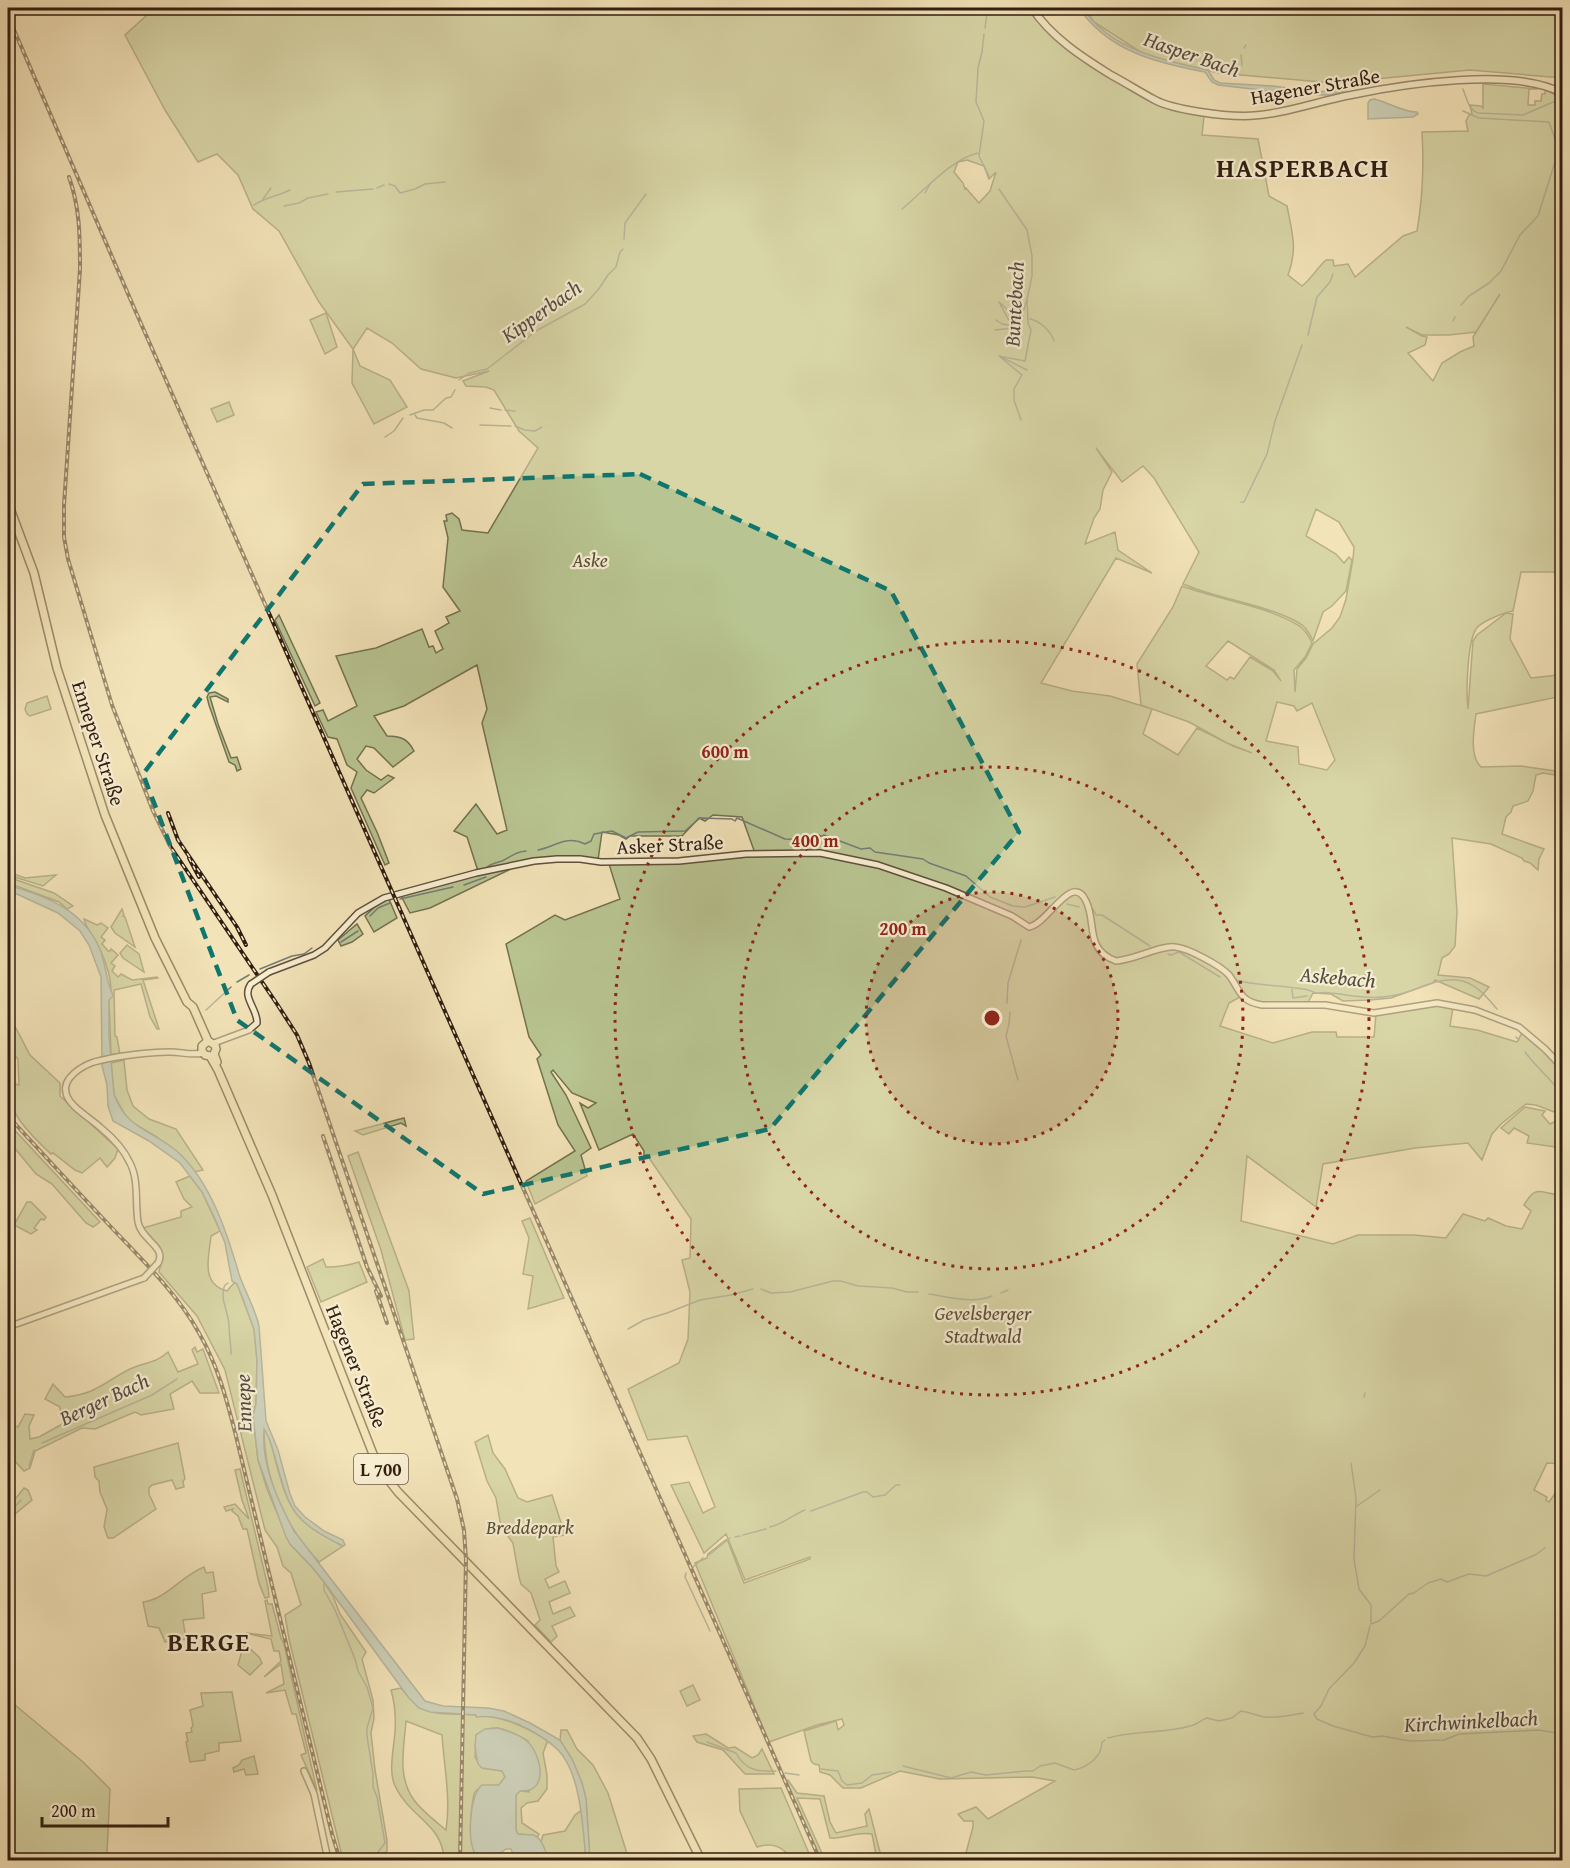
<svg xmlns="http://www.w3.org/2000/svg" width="1570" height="1868" font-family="'Gentium Book Plus',serif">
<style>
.green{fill:#b8c491;stroke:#747150;stroke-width:1.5;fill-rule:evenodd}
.water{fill:#a1bbbb;stroke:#747c77;stroke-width:1.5}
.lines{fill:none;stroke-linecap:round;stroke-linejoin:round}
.stream{stroke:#747c77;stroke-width:1.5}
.tertiary-casing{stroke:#624f3a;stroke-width:8}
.secondary-casing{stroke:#311e10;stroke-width:9}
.primary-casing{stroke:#311e10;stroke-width:10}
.tertiary{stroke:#f7edd1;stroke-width:5}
.secondary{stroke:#f7edd1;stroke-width:6}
.primary{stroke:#f3e3b8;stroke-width:7}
.rail-casing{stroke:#311e10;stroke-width:4}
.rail{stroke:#f7edd1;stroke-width:1.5;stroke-dasharray:4.5;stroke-linecap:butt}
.tertiary-bridge-casing{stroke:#624f3a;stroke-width:8;stroke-linecap:butt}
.tertiary-bridge{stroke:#f7edd1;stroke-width:5}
.marked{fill:none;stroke:#0f766e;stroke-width:4.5;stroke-dasharray:12 8;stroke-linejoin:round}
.ring{fill:none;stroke:#8f2418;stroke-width:3;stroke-dasharray:3 6}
.labels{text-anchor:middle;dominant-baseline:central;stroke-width:4.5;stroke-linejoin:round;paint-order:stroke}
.shield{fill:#f7edd1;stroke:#6c5c4a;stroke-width:1.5}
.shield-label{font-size:18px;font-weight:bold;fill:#311e10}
.street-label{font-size:20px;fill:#311e10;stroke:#f7edd1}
.park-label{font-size:20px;font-style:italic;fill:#5a5037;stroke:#f7edd1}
.water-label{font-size:21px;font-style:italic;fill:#534d43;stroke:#f7edd1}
.district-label{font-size:26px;font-weight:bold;letter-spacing:1.5px;fill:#311e10;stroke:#f7edd1}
.centre{fill:#8f2418;stroke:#f7edd1;stroke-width:3}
.ring-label{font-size:18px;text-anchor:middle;font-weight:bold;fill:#8f2418;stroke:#f7edd1;stroke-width:4.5;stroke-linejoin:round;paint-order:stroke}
</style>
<rect width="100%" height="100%" fill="#f3e3b8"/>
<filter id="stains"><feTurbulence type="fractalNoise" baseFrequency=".00333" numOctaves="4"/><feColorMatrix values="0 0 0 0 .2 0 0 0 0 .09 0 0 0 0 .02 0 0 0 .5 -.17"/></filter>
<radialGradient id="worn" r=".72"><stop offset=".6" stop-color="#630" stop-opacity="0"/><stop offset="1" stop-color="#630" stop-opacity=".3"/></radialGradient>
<g class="green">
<path d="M155 8H1029L1083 60 1156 103 1204 116 1202 135 1258 139 1269 196 1287 206C1292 232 1298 249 1288 275L1302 286C1312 278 1317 268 1326 260H1333L1334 266 1348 264 1355 277 1403 236 1417 231C1423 197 1424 166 1422 132L1468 131 1466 121 1469 115 1472 114 1470 105 1481 106 1483 108V84L1538 89H1529L1528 105H1535V101H1541L1542 94H1545V90L1562 98V147L1557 164 1558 189 1560 191 1562 189V610L1556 572H1521L1513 611C1505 612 1480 622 1476 629 1467 643 1466 693 1468 709L1473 641 1477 635 1506 613 1513 614 1510 639 1531 678 1558 675 1557 660 1562 656V696L1476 714C1474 729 1469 756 1481 767L1521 766 1562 772V776L1543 773 1536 775 1533 791 1528 801 1513 806 1511 812 1506 817 1502 834 1544 849 1539 859 1538 870 1530 863 1524 861 1522 858 1491 844 1452 838 1457 912 1455 946 1449 954 1442 958 1438 975 1470 978 1489 987 1479 999 1435 980 1433 983 1391 998 1370 1000 1343 1001 1331 994 1313 993 1306 1006 1253 1002 1237 992 1240 997 1229 1003 1220 1026 1273 1043 1312 1032H1336L1337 1037H1374L1376 1014 1437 1004 1453 1007 1450 1026 1477 1030 1517 1042 1523 1031 1562 1068V1092L1559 1095 1561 1097 1562 1095V1108L1554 1112 1536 1105 1526 1104 1501 1124 1492 1134 1482 1160 1468 1143 1415 1148 1323 1164 1316 1207 1247 1156 1241 1221 1333 1244 1358 1235H1414L1446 1238 1463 1214 1485 1221 1488 1218 1506 1226 1522 1229 1531 1211 1524 1205C1537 1183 1540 1194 1562 1195V1240L1559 1269H1562V1464L1547 1463 1534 1490 1547 1497 1546 1500 1549 1502 1559 1488 1562 1489V1860H964L973 1827V1821H964L958 1814 976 1807 988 1819 1055 1781 1032 1777 940 1779 900 1771 861 1788H843L830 1775 820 1772 819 1765 814 1764 811 1761 804 1731 836 1721 838 1730 844 1725 842 1719 817 1725 769 1742 695 1563 707 1558 708 1554 727 1539 744 1583 810 1559V1557L745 1580 726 1534 704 1553 671 1485 689 1482 703 1513 715 1507 687 1436 648 1440 647 1438 628 1389 679 1363 688 1339 690 1292 682 1260 690 1258 691 1219 647 1155 644 1156V1151L633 1134 599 1150 580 1103 588 1108 596 1103 572 1093 553 1070 551 1072 566 1095 591 1148 581 1155 587 1176 535 1204 526 1181 575 1151 558 1125 537 1059 541 1055 529 1037 506 944 555 915 565 920 620 899 609 864 677 863 756 856 742 817 713 815 705 821 699 818 682 836H630L626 839 619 835 602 832 598 860 538 859 515 862 478 871 467 837 454 831 476 804 497 834 507 830 482 723 487 709 477 665 404 706 374 716 387 736C401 736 408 739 414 751L393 767 374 748 366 746 357 759 366 770 381 780 388 775 394 778 374 793 367 790 361 798 377 832 389 863 385 865 351 788 357 772 347 765 337 739 328 737 316 712 323 710 328 721 357 706 336 656 376 648 422 629 429 647 433 646 436 653 443 649 435 631 449 623 446 617 460 611 443 587 448 538 444 521H447L446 515 452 513 459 519 462 530 488 533 538 448 519 431 494 390 486 387 466 386 463 381 489 371 456 378 421 369 392 343 367 328 353 349 360 366 390 380 407 407 374 424 352 383 353 349 319 302 279 231 253 209 238 175 217 154 198 162 165 110 125 35ZM967 160 984 166 989 179 996 172 990 191 979 203 966 188 965 189 963 183 954 172 958 162ZM1500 294 1473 337 1474 346 1460 352 1442 363 1433 381 1408 353 1425 345 1427 337 1422 336 1406 327 1422 335H1449L1476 332ZM1096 448 1122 482 1143 466 1154 478 1199 552 1183 584C1220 600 1263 603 1299 623 1306 627 1310 634 1313 641L1323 612 1332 606 1346 591 1352 560 1349 557 1344 563 1336 554 1306 536 1316 509 1339 522 1354 547 1353 559 1346 599 1340 617 1332 628 1313 644 1306 658 1297 669 1295 692 1294 670 1305 657 1312 643C1309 636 1305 629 1298 625 1264 605 1219 600 1182 586L1173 607 1137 664 1141 705 1189 722 1227 743 1252 753 1233 746 1197 728 1178 755 1143 734 1152 709 1110 696 1072 691 1041 683 1116 558 1152 573 1118 550 1115 532 1085 544 1094 518 1100 509 1103 490 1112 472ZM1228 641 1274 670 1281 681 1273 671 1250 657 1234 679 1230 677 1227 680 1206 666ZM1277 702 1294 706 1297 711 1312 703 1335 760 1327 770 1299 764 1298 747 1266 741Z"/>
<polygon points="1085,8 1562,8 1562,78 1470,70 1333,83 1219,73 1177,64 1142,53 1094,22"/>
<polygon points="326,313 337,347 325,354 310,320"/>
<polygon points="229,402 234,415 217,422 211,409"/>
<polygon points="279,615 320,703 315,706 275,620"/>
<polygon points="215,692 228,699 228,702 216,696 210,697 218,724 231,758 237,757 241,769 237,771 235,765 229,762 209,705 207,697 209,693"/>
<polygon points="47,696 51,709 30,716 27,714 25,709 27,703"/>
<polygon points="514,865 513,868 430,908 410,913 400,894"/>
<polygon points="8,867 11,873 25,878 56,875 43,886 8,875"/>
<polygon points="8,877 54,893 73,906 67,909 59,902 8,883"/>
<polygon points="389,899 397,918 374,932 365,916 379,903"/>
<polygon points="122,909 124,915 123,916 125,917 135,947 115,933 111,927"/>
<path d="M84 919 97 925 101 923 108 928 101 937 105 940 102 944 108 951H110L111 949 118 955 111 963 115 966 112 971 118 977 121 974 132 980 157 977 158 978 143 980 159 1029H157L150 1017 141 984 114 990 115 1036 117 1037 120 1055 111 1054 109 1000C115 986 105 958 97 944 93 936 86 928 84 919Z"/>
<polygon points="357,924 363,934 352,942 341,946 338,940"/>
<polygon points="127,945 139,954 144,972 123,958 120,953"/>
<path d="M8 1013 30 1055 60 1083V1096L118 1149 115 1158 107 1167 100 1158 82 1173 75 1170 53 1153 51 1154C35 1139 0 1107 11 1083L19 1085 18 1059 8 1048Z"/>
<polygon points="124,1060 127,1090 133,1106 149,1119 176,1129 203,1170 194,1172 181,1155 155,1136 128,1120 114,1095 111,1063"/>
<polygon points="1525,1107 1545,1111 1542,1115 1550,1124 1562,1118 1562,1148 1527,1143 1529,1136 1514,1128 1509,1134 1501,1128"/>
<polygon points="404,1118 406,1126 401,1123 363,1135 355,1131"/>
<polygon points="8,1123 100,1222 93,1227 86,1223 52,1184 36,1174 8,1140"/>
<polygon points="358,1152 409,1291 414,1339 405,1340 381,1250 348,1156"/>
<path d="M190 1176 202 1192 220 1231 211 1236C209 1256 200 1284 227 1291L234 1283 237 1284 254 1329 257 1360 256 1404 253 1416 258 1460 267 1489 290 1544 312 1567 324 1582 333 1596 340 1614 366 1652 362 1659 373 1700 374 1718 371 1733 375 1770 387 1840V1851L377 1860H343L289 1639 285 1615 301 1605 291 1573 283 1566 277 1547 265 1530 225 1370 197 1316 159 1272C159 1267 163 1264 162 1258 162 1244 148 1240 143 1228L181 1217V1211L192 1207 184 1199 176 1182Z"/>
<polygon points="27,1202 31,1202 46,1217 44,1220 41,1219 34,1228 37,1230 31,1234 14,1225"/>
<polygon points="530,1218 564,1298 528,1309 533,1276 523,1274 529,1238 522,1221"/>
<path d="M323 1259 326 1267C338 1267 347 1266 359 1262L367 1282 321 1302 307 1267Z"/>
<path d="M195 1347 197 1352 203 1349 219 1393H200L192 1381 170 1394 174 1409 141 1415 135 1412 95 1429 82 1428 35 1451 30 1468 24 1471 13 1459 8 1468V1418L10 1424 18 1427 25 1414 34 1415 29 1426 30 1439 39 1437 66 1422 65 1414 61 1416 60 1407 45 1399 53 1384 65 1397C97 1394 104 1382 130 1369 144 1362 155 1364 168 1352L178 1372 198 1364 192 1350Z"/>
<path d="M264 1428C271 1438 273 1452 276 1463 290 1514 296 1522 343 1546L319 1562C284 1525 264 1479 264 1428Z"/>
<polygon points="488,1435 493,1453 505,1469 518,1498 527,1502 552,1495 565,1535 553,1537 556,1566 559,1572 545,1579 549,1588 565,1581 570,1593 549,1602 553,1614 570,1607 575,1616 552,1626 557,1636 551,1642 535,1625 540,1620 531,1593 521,1584 519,1577 513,1543 501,1527 496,1498 487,1481 475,1442"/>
<polygon points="178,1443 185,1479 183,1481 184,1487 176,1489 172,1480 152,1485 149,1488 149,1494 156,1509 113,1538 108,1538 104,1527 107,1509 100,1492 99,1481 95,1477 94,1467"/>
<polygon points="240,1469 268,1587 269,1597 265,1598 259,1583 247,1529 243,1529 238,1516 232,1511 233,1509 226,1511 224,1507 235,1504 249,1519 242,1500 235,1470"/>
<polygon points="24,1488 28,1490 32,1500 15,1514 8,1525 8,1508"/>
<path d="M204 1567 206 1573 213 1572 216 1591 202 1594 204 1618 183 1620 186 1639 165 1642 159 1628 148 1626 143 1602C167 1599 181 1576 204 1567Z"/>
<polygon points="267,1600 268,1604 272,1604 281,1638 284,1644 317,1791 301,1755 306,1753 305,1749 296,1714 292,1714 285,1690 266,1693 284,1684 281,1664 264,1677 281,1661 279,1651 274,1651 271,1639 246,1633 272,1636 265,1601"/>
<polygon points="244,1643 259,1657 262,1663 250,1675 238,1665"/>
<polygon points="693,1685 700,1700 687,1706 680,1691"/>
<path d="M401 1688C431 1727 451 1708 493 1717 513 1721 530 1730 548 1740L543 1753 547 1775V1789L538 1801 527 1803 521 1808 522 1823 539 1834 537 1838 532 1835 517 1834 516 1830V1795L520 1791 529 1792 528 1741C509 1731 495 1721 476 1735L475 1757 482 1768 502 1771 505 1777 499 1785C489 1787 480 1783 474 1794 470 1814 467 1844 481 1860H444C443 1824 410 1818 395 1786 388 1771 394 1748 395 1731 396 1717 395 1704 391 1690ZM406 1721 442 1735C444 1767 451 1798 446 1830 435 1821 422 1811 414 1800 397 1777 404 1748 406 1721Z"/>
<polygon points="232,1692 241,1741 219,1743 219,1751 205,1754 205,1760 190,1762 186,1742 188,1741 186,1733 192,1732 191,1728 193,1726 190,1710 203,1706 201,1693"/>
<polygon points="8,1699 83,1762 110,1789 107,1853 134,1858 135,1860 8,1860"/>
<polygon points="561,1730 567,1730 577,1749 593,1765 608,1793 629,1860 590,1860 586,1799 582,1783 572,1759 560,1741"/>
<polygon points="706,1734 728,1748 735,1747 752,1758 758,1755 762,1749 774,1774 745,1774 723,1750 697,1742 693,1736"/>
<polygon points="254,1756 258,1774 246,1775 244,1769 234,1772 233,1768 239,1765 242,1760"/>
<path d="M786 1780H788L797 1793 824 1796 830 1822 836 1833 867 1826 865 1814 869 1809 882 1860H877L872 1834C857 1831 845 1839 830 1838L820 1799 797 1798 825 1860H821Z"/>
<path d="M781 1788 811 1858 812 1860H791C784 1846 771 1842 757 1847L740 1811 739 1789Z"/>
<polygon points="582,1810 586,1860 549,1860 541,1842 543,1835 565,1831 575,1815"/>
</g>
<g class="water">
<path d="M1079 8H1083C1109 49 1164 61 1208 70L1214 80 1220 83 1273 86 1318 92 1347 89V90L1330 95H1304L1218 85 1212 82 1205 72C1157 63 1108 51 1079 8Z"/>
<path d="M1374 99C1387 102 1406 113 1417 112L1418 114 1413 117 1368 119V103L1370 100Z"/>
<path d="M8 885C46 897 82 908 100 949 105 962 107 983 112 993L113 996 109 1000V1036L114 1094C127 1132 156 1130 181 1155 212 1186 227 1233 239 1274 245 1292 255 1308 259 1326L266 1421 278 1450 290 1494 295 1506 305 1517 324 1531 343 1540 345 1545 343 1546C296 1522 290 1514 277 1464 273 1452 271 1438 264 1429 261 1465 277 1499 294 1531L425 1701 443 1706 488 1708 504 1711 530 1723 560 1740 572 1759 582 1783 586 1799 590 1860H586C583 1829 581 1773 558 1750 549 1741 539 1735 528 1729 512 1720 492 1715 476 1717V1715L430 1712 419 1708 409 1698 324 1582 312 1567 290 1544 286 1537 258 1460 253 1416 256 1404 257 1360 254 1329 242 1296 237 1284 232 1281 225 1243 216 1221 202 1192 180 1163 149 1141 113 1121 108 1106 107 1085 102 1066 101 977 89 945 80 931 58 913 8 890Z"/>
<path d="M498 1728C508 1731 521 1735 528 1742 541 1755 550 1793 520 1791L516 1795V1830L518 1834C522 1835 528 1834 533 1835 543 1838 545 1852 549 1860H515L511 1849H506L499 1854 495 1860H481C478 1857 474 1854 473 1849 468 1834 470 1795 482 1785H499L505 1777 502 1771 482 1768 478 1764 475 1747 476 1735 485 1729Z"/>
</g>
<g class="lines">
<g class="stream">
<polyline points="985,28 987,13 990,8"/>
<polyline points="984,34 982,52 978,68 976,102 984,121 979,156 989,176"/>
<polyline points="1244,48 1246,45"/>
<polyline points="1241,55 1242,65"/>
<path d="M1463 89C1467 99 1468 109 1478 113L1523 115 1553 102H1562"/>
<polyline points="1463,111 1479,118 1549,122 1559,150 1562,150"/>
<polyline points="1562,153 1562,152"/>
<polyline points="389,184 395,186 400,193 415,189 425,184 445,182"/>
<polyline points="377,188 384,185"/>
<polyline points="999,189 1027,230 1032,256 1032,276 1027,299 1028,323 1031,330 1025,361 999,356 1022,375 1014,389 1014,400 1021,420"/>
<polyline points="336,192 373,189"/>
<polyline points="925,193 930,184"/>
<polyline points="263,199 271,188"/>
<path d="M254 205C266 197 278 196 290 190"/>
<polyline points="284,206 299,203 308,198 328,194"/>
<path d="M902 209C923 192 951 159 978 153"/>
<polyline points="624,239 625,223 646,194"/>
<polyline points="1461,305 1469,296 1489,283 1501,271 1520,235 1538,216 1555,162"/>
<path d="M1030 319C1040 321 1051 331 1054 341"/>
<polyline points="996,320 1002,324 1014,326 1010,320"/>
<polyline points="1453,321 1455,317"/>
<polyline points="995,330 1013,328 999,302 1020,321 1027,300"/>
<polyline points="1308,335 1317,297 1330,282 1333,274"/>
<polyline points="1003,358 1027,370"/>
<polyline points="459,380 469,373 487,369 536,331 585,304 598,290 608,275 616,267 620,252 623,249"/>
<polyline points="490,408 501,410"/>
<polyline points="505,410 515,411"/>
<polyline points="410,415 424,410 433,410 446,398 451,397 455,390"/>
<polyline points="415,415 417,418 444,423 452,428"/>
<polyline points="480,425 511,426"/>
<polyline points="515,426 525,430 535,431 542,427"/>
<polyline points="385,437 394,431 403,418"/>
<polyline points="1241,502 1244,502 1267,454 1275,421 1302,345"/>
<path d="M538 850C551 848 564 838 576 841 579 841 582 843 585 844L591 841 594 834 612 831 626 838 638 832 685 831 700 818 732 819 735 821 737 818 785 839 811 840 824 835 861 849 870 848 875 852 923 859 929 863 966 876 990 897 1013 906 1025 907 1055 897"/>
<path d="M487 867C493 863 496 863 502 861 511 857 514 852 526 851"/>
<polyline points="464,885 486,877"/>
<polyline points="400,899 453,887"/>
<polyline points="1067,904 1079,907"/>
<polyline points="1093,909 1096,915 1102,915 1150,946"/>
<polyline points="370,916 378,908 390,903"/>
<polyline points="341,942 358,931"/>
<polyline points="1168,954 1171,955 1179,952 1220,977"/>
<polyline points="260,969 292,956 304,954 312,948"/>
<path d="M1235 980C1257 986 1281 985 1303 989 1308 989 1312 992 1317 993 1321 993 1326 992 1331 993 1351 995 1369 1000 1390 996 1415 993 1431 978 1457 980 1475 982 1486 996 1497 1009"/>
<polyline points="237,982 249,975"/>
<polyline points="1292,989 1293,998 1307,996"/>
<polyline points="1007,1003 1008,983 1021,940"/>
<polyline points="206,1010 231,987"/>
<polyline points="1010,1012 1009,1024 1006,1036 1018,1080"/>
<polyline points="8,1015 9,1014"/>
<polyline points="1516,1037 1519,1040"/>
<path d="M1525 1052C1536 1067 1550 1078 1561 1093"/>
<path d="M228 1283 225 1285C219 1297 228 1311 229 1324 229 1334 231 1344 231 1354"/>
<polyline points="761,1289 771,1293 790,1292 833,1281 841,1281 858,1286 892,1288 907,1292 918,1292"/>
<polyline points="1001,1293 1008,1290"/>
<path d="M929 1294C949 1297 973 1304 992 1296"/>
<polyline points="628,1329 644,1320 667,1313 700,1300 731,1295 753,1289"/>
<polyline points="1364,1397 1365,1393"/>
<polyline points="42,1443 152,1395 177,1379"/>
<polyline points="1351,1463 1356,1498 1354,1559 1359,1589 1371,1605 1371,1623"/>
<polyline points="29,1466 34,1450"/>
<polyline points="1357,1506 1380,1490"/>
<polyline points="811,1511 863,1492 867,1492 873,1497 885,1495 896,1485 900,1485"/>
<polyline points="8,1514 21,1500"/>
<path d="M770 1527C784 1524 792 1515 805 1510"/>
<polyline points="743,1535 766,1529"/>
<polyline points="735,1537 740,1536"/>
<polyline points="709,1555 730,1538"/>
<polyline points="692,1568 703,1558"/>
<polyline points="686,1573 685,1577 710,1631"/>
<polyline points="324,1582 324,1590 335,1610 355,1659 358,1671 367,1687 373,1708 367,1728 367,1736 373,1774 373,1787 377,1797 385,1843 372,1860"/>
<polyline points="1371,1624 1379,1621 1409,1594 1414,1593 1428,1583 1441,1579 1447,1582 1469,1574 1486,1576 1535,1555 1545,1548"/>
<polyline points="1370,1626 1365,1646 1354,1663 1329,1689 1321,1706 1314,1714 1317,1719 1333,1726 1365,1735 1373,1737 1382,1736 1410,1741 1444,1740 1459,1734 1539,1730 1562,1734"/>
<path d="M1108 1738C1135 1730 1163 1734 1190 1726 1196 1725 1201 1720 1207 1718L1219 1721 1232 1718 1241 1711C1249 1712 1253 1714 1260 1716 1269 1719 1293 1715 1303 1713"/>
<path d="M707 1742 736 1753C745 1770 757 1772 776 1771"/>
<path d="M903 1766 951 1778 971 1772 986 1775 1025 1771H1033L1040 1766 1055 1763 1074 1770C1088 1767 1102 1757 1102 1742L1105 1740"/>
<polyline points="821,1769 838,1771 842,1781 847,1785 862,1783 872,1775 891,1772"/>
<polyline points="785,1773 799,1775"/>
</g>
<g class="tertiary-casing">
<g id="tertiary">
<path d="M269 972 314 955 325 948 358 913 384 898 476 873 534 861 557 859H580L601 862 679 861 746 854 820 853 878 865 946 888 1012 916 1029 927C1048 924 1072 871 1086 901 1097 923 1084 949 1116 961 1134 960 1161 945 1175 947 1188 948 1221 966 1229 975 1241 991 1239 1001 1262 1005H1325L1374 1013 1437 1003 1475 1010 1519 1027 1545 1049 1562 1067"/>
<path d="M214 1043 249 1030 257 1023C258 1009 241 997 251 984"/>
<path d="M158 1263C167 1247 141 1240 138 1222 135 1203 139 1180 130 1163 124 1150 112 1137 101 1128 91 1118 69 1107 66 1093 62 1078 82 1066 94 1062 116 1056 144 1053 167 1052 179 1051 190 1056 203 1053"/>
<polyline points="8,1327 144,1278"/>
<polyline points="304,1771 314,1794 328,1860"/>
</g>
</g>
<g class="secondary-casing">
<path id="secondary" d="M1032 8C1051 37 1082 57 1111 75 1126 83 1140 92 1155 100 1174 110 1222 116 1244 116 1278 116 1318 101 1351 95 1404 84 1515 67 1562 93"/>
</g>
<g class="primary-casing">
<g id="primary">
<polyline points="8,503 34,573 57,668 105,815 155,938 187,1002 193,1007 208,1041 215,1045 216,1049 214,1054 217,1062"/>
<polyline points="208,1041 202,1046 202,1051 205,1055 210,1056 218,1070 272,1195 373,1454 383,1473 398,1492 637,1738 651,1759 701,1860"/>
</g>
</g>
<use href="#tertiary" class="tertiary"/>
<use href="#secondary" class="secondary"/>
<use href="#primary" class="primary"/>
<g class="rail-casing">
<g id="rail">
<polyline points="8,16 135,310 820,1860"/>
<path d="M69 177C80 208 80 237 80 269L64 505V537L68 559 112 705 153 811 170 846 277 1004 297 1035 309 1063 457 1499 464 1530 466 1560 460 1860"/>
<polyline points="168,813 178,840 237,927 246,945"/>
<polyline points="189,858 199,877"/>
<path d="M8 1116C42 1153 76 1190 111 1227 142 1260 177 1293 199 1333 217 1364 226 1397 235 1432L332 1834 340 1860"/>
<polyline points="323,1136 367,1267 381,1296"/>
<polyline points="376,1291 387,1323"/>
</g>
</g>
<use href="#rail" class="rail"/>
<g class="tertiary-bridge-casing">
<g id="tertiary-bridge">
<polyline points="251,984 269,972"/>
<polyline points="144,1278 158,1263"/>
</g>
</g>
<use href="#tertiary-bridge" class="tertiary-bridge"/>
</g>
<path d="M0 0H1570V1868H0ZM640 474 891 591 1019 832 770 1129 483 1194 237 1020 143 774 363 484Z" fill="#f3e3b8" fill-opacity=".55" fill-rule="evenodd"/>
<path class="marked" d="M640 474 891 591 1019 832 770 1129 483 1194 237 1020 143 774 363 484Z"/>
<circle cx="992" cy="1018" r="126" fill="#8f2418" fill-opacity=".12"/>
<g class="ring">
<circle cx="992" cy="1018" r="126"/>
<circle cx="992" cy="1018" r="251"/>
<circle cx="992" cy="1018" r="377"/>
</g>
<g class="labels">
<rect class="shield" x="354" y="1454" width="54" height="30" rx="4.5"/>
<g class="shield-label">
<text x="381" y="1469">L 700</text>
</g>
<g class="street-label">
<text transform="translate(1315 86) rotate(-10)">Hagener Straße</text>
<text transform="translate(99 743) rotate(72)">Enneper Straße</text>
<text transform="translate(670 844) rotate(-3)">Asker Straße</text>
<text transform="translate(357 1366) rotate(68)">Hagener Straße</text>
</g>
<g class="park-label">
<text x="590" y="559">Aske</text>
<text x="983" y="1312">Gevelsberger<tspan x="983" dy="23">Stadtwald</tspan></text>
<text x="530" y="1526">Breddepark</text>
</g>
<g class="water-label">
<text transform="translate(1192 54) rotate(19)">Hasper Bach</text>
<text transform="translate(1014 304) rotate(-87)">Buntebach</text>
<text transform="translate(541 311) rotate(-35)">Kipperbach</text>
<text transform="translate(1338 977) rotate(5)">Askebach</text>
<text transform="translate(104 1399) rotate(-25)">Berger Bach</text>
<text transform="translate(243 1403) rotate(-92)">Ennepe</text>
<text transform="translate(1471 1721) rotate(-3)">Kirchwinkelbach</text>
</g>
<g class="district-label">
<text x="1303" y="167">HASPERBACH</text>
<text x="209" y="1641">BERGE</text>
</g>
</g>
<circle cx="992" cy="1018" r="9" class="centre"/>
<g class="ring-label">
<text x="725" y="758">600 m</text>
<text x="815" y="847">400 m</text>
<text x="903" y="935">200 m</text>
</g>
<rect width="1570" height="1868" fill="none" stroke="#f3e3b8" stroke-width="30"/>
<rect x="9" y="9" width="1552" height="1850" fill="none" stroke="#311e10" stroke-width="3"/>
<rect x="15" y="15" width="1540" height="1838" fill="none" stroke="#311e10" stroke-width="1.5"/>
<path d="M42 1817v9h126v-9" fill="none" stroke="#311e10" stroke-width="3"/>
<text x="51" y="1817" font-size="18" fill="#311e10" stroke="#f7edd1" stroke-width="4.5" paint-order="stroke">200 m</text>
<rect width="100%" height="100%" filter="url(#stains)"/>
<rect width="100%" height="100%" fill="url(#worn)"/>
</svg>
